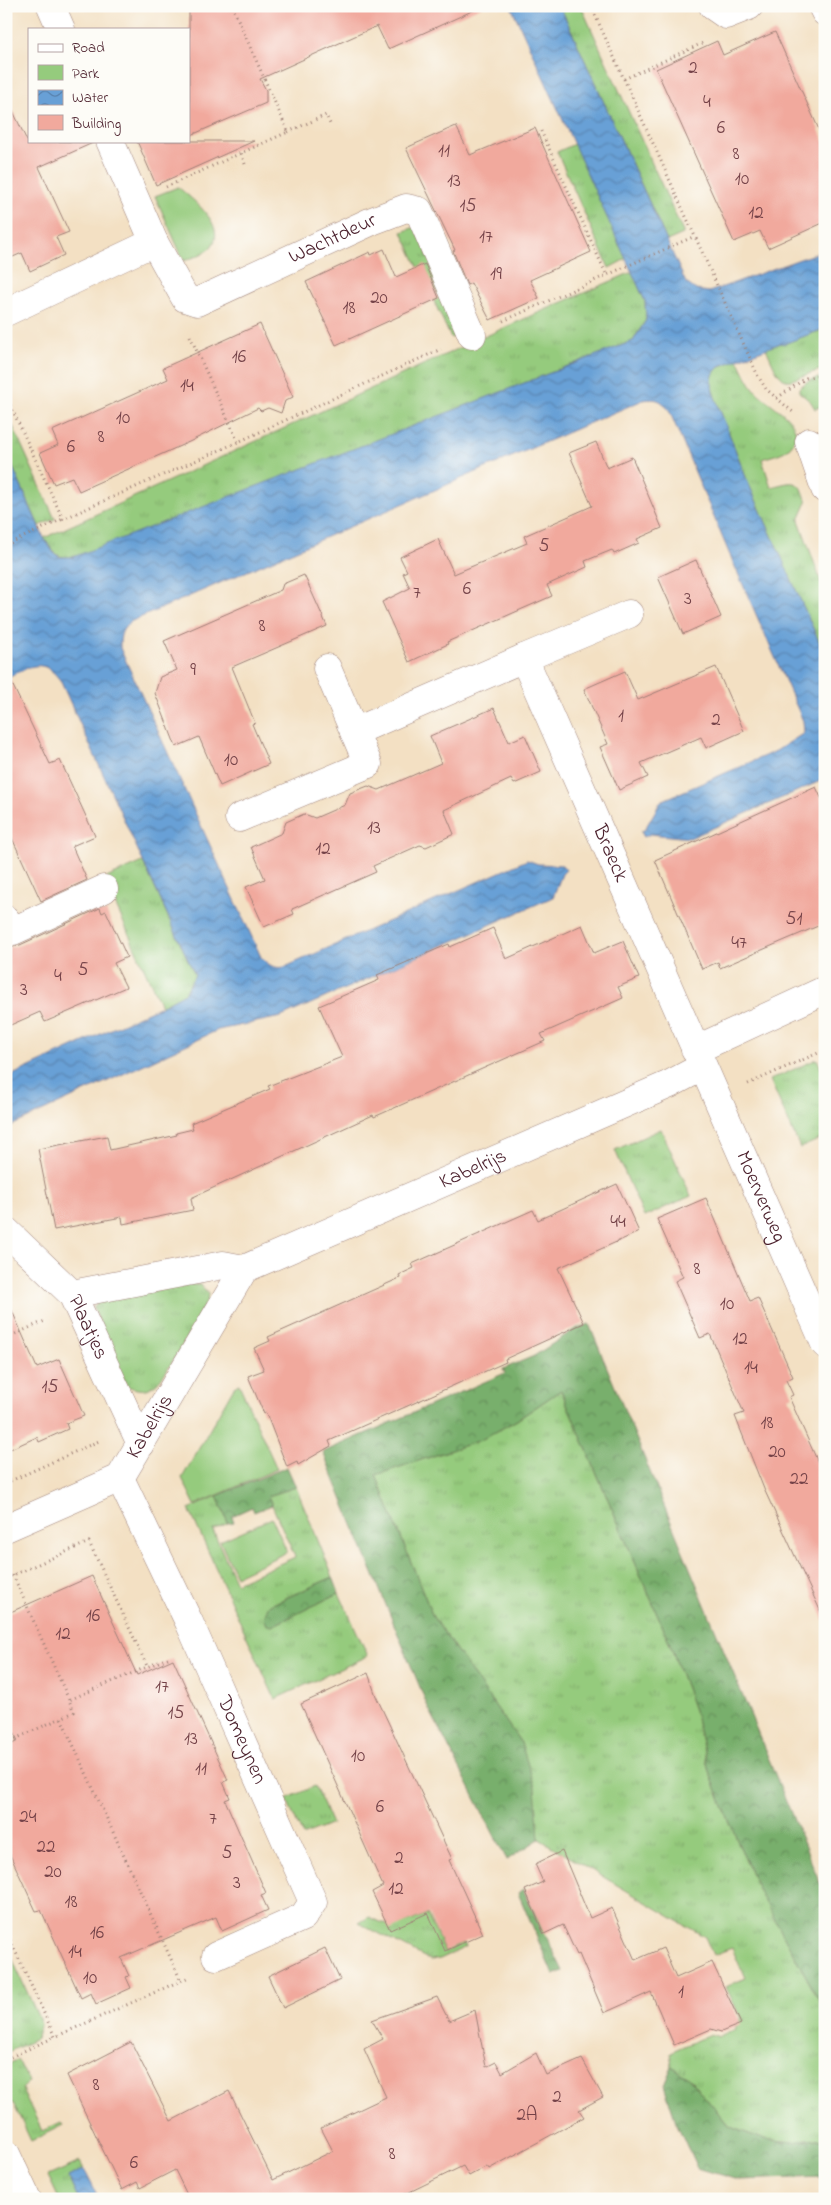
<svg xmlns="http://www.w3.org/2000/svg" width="831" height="2205" font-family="'Indie Flower',sans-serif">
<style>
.grass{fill:url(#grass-tufts);stroke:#707554}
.forest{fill:url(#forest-crowns);stroke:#61674c}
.park{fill:#95cb7d;stroke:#707554}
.water{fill:url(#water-waves);stroke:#596080}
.building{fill:#f1a99d}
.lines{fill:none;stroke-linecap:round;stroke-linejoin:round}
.minor-casing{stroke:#9e8077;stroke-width:29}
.path{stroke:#9e8077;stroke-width:3;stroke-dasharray:1 4;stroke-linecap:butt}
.minor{stroke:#fff;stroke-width:28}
.labels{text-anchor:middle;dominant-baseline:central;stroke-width:4.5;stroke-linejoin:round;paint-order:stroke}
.number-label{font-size:19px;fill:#744248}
.street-label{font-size:21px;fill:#4a1f2b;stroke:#fdfcf7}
</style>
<defs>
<pattern id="grass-tufts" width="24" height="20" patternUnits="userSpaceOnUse" patternTransform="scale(1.25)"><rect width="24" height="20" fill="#95cb7d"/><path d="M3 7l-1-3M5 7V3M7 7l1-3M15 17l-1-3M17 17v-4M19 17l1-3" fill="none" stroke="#82ae6c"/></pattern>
<pattern id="forest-crowns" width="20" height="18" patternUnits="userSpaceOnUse" patternTransform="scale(1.25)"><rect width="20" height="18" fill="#78af6c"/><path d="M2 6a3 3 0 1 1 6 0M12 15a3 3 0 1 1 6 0" fill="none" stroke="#648e59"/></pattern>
<pattern id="water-waves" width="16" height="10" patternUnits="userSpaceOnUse" patternTransform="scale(1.25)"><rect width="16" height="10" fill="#68a0d6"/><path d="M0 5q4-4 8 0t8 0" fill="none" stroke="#5882ae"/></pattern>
</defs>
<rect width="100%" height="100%" fill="#fdfcf7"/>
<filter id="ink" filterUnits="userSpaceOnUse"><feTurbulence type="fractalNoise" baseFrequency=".02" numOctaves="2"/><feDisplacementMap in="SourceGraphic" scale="10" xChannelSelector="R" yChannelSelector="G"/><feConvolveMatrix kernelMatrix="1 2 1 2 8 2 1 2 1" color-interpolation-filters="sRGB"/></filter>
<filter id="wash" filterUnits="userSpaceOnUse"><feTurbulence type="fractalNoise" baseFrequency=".0096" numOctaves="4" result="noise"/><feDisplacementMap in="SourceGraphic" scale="20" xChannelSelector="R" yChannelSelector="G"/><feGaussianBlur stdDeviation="1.12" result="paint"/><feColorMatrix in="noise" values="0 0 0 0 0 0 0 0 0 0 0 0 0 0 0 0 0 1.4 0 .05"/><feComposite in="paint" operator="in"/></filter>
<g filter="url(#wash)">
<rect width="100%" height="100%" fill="#f3e0c3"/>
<g class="grass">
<polygon points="560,6 581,6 683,232 683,234 667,241"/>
<polygon points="574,144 626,259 609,268 557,152"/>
<polygon points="415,227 463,333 451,338 402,232"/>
<path d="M632 272 645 301 646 320 633 341 83 554C60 561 56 557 44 538L508 326Z"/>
<path d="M821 330 825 331V369C785 378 786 397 766 348Z"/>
<path d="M738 359C744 371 748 382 757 392 769 405 811 425 790 447 784 454 770 456 762 459L771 487C794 481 799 478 807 502L799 520 825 593V655L747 480 713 392C708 368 719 367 738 359Z"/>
<polygon points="825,376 825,405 815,409 811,402 799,392 799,388 808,381"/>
<polygon points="6,411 55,519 39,526 6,452"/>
<polygon points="143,862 195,975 185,993 161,1006 104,879"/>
<polygon points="817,1059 825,1077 825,1137 800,1148 770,1080"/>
<polygon points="661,1129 691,1196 644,1217 615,1150"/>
<path d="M189 1284H200L208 1294 207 1300C197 1317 167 1378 153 1386 145 1392 135 1389 127 1386L93 1307 99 1301Z"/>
<polygon points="561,1390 668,1639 694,1710 709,1771 737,1840 758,1889 825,2011 825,2138 793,2142 763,2139 730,2127 688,2077 672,2066 670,2052 711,2034 720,2037 735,2029 738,2020 741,2019 726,1987 745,1978 732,1948 713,1955 705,1937 539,1839 521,1743 433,1617 376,1475 481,1440 517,1420"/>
<polygon points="296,1487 333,1577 268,1606 272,1626 339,1593 368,1656 275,1699 189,1509 217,1496 228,1523 213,1530 236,1583 295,1557 268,1496"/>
<polygon points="315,1786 332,1824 303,1836 286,1799"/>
<path d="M427 1914 445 1952 464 1943 466 1947 440 1959 430 1960 359 1923 369 1917C394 1930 403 1924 427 1914Z"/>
<polygon points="6,1945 41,2023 36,2039 6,2053"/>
<path d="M18 2060 29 2082 22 2089 42 2131 61 2122 63 2125 31 2141 13 2103 9 2104 6 2097 8 2093C3 2083 8 2072 11 2062Z"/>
<polygon points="80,2162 84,2169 68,2177 78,2199 56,2199 58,2197 48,2176"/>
</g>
<g class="forest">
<polygon points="589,1324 825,1895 825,2011 758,1889 737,1840 709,1771 694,1710 668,1639 561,1390 517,1420 481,1440 376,1475 433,1617 521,1743 535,1787 539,1839 507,1860 428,1707 323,1452 505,1373 503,1369 534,1356 575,1329"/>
<polygon points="287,1467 296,1487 268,1496 272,1505 254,1512 252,1507 232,1516 234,1522 228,1523 217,1496"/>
<polygon points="333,1577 339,1593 272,1626 267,1625 264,1618 268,1606"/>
<polygon points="523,1889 563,1971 553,1975 518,1893"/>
<polygon points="672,2066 688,2077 730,2127 763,2139 792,2142 825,2138 825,2177 738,2180 697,2168 676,2122 664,2085"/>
</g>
<g class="park">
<path d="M178 187C192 199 231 228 209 249 203 254 192 258 184 261L155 196Z"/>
<polygon points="239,1384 277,1469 195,1505 182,1478 234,1387"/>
<polygon points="272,1518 287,1552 236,1576 220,1541"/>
</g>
<g class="water">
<path d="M511 6H560L686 283 696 290 709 292 825 250V331L821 330 784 344 781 343 720 366C711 374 711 380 713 392L747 480 825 655V779L690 838 650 834 644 837 641 832 645 829 661 801 776 751 804 733 803 721 729 553 669 410C661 399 656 398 643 400L132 621C121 629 120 635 120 648L261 957C268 965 274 969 285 967L527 860 538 864 562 865 566 870 562 874 553 897 281 1017 218 1030 11 1126 6 1123V1078L165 1004 185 993 195 975 60 680C42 656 30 667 6 678V586L8 572 6 567V452L44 538 54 553 60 557H73L633 341 646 320 645 301Z"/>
<polygon points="84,2169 99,2199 78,2199 68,2177"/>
</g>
<g id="blocks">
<g class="building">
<polygon points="189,6 483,6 388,49 377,26 260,79 266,90 266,103 189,136"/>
<polygon points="775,32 825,143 825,222 768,248 760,231 734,242 656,69 717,41 723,55"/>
<polygon points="6,96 27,141 95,142 39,167 69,232 56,237 64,255 30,271 22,253 6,260"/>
<polygon points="456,126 470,155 535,128 591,252 530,280 539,298 490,320 471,283 467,285 453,251 455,250 406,148"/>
<polygon points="137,141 254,141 156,185"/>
<polygon points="384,249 396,277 425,264 439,298 336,345 306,282 370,252 371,255"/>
<polygon points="260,324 293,397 285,401 281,413 268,408 261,411 258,408 189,442 79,491 72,477 54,484 40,453 58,445 52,431 168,379 163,368"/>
<polygon points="596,442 607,468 632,457 662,528 637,539 639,543 614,554 612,550 585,561 587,567 547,585 552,596 447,642 448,644 409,662 382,602 410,588 403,573 407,571 400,557 438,539 454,574 527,543 524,536 592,506 569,453"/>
<polygon points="696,560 721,617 683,634 658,577"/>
<polygon points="304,575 327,626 232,667 255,723 252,724 269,764 220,786 199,737 176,747 155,693 160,677 177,670 164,641 281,590 283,584"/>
<polygon points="716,667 744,731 706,748 701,737 641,763 648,777 619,790 600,747 608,744 584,689 625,671 638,700"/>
<polygon points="6,671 50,764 60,760 95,836 72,846 87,880 41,901 6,825"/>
<polygon points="494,708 509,742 525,735 541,772 514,784 511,779 444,810 454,834 426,847 420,845 373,866 376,872 292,909 294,914 264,927 246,887 265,879 251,847 282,833 286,822 304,814 315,818 345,805 350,793 368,786 379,790 441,763 430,736"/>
<polygon points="816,787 825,806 825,923 720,968 718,962 702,969 655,860"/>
<polygon points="100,908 102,913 106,911 127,957 114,963 126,987 45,1022 40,1012 6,1027 6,948 20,945"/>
<polygon points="582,925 594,953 623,941 639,978 618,987 623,998 541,1034 545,1041 374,1117 373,1115 191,1198 193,1210 123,1224 122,1217 54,1230 38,1149 107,1136 110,1150 177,1135 176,1133 193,1129 191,1123 270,1089 268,1086 342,1057 319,1006 379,980 377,975 449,944 450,947 493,928 506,959"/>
<polygon points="617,1184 639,1232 558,1268 584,1323 505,1359 506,1362 329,1441 331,1446 298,1465 297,1462 287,1467 266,1413 264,1414 248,1376 264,1370 254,1348 270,1341 268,1337 400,1278 399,1275 414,1268 412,1264 533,1210 538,1220"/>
<polygon points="706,1198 750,1301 758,1298 793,1377 786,1380 793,1395 789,1397 825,1478 825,1621 764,1489 735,1416 744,1413 710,1334 700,1338 675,1281 683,1277 657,1219"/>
<polygon points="6,1297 37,1368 59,1359 84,1416 66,1423 68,1429 39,1442 37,1437 6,1451"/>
<polygon points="92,1576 137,1675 173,1659 228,1780 223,1782 230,1798 225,1800 266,1893 261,1895 268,1910 222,1931 216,1917 121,1958 129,1976 126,1977 131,1988 96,2004 91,1993 81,1998 41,1910 36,1911 6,1846 6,1747 18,1741 6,1716 6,1614"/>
<polygon points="368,1673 376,1696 452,1859 449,1860 483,1934 445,1951 428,1913 390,1930 372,1892 383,1886 301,1704"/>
<polygon points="562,1851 590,1918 612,1908 635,1960 663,1948 676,1978 712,1962 741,2024 721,2032 711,2029 674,2045 651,1992 604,2013 579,1954 577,1955 563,1925 544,1934 525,1890 543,1882 535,1864"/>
<polygon points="325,1948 340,1980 283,2008 268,1976"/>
<polygon points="437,1997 449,2021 475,2010 486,2067 496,2062 502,2073 536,2053 546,2075 582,2059 603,2097 579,2110 584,2117 489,2169 487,2166 469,2176 463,2166 395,2199 189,2199 175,2170 140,2188 137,2182 122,2190 67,2075 131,2042 171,2121 229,2091 273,2180 333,2151 321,2128 386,2097 364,2049 383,2039 372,2020"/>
</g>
</g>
</g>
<g filter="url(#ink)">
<use href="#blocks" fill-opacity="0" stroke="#9e8077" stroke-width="1"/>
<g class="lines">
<g class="minor-casing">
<g id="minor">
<polyline points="51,6 61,29"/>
<polyline points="713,6 726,15 749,6"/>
<polyline points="822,6 825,12"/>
<polyline points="110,141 154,242"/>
<path id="s1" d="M6 312 154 242 185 298 197 302 372 221 406 208 419 211 472 335"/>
<polyline points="809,442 825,489"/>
<polyline points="524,658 629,614"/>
<path id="s2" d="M354 732 524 658 825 1344"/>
<polyline points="239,818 368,764 327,668"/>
<polyline points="6,920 13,931 104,889"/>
<polyline points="695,1050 825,990"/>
<path id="s3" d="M6 1231 72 1294 141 1444"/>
<path id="s4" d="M72 1294 223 1265 244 1269 670 1084 702 1067"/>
<path id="s5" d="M120 1478 189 1622 313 1902 303 1917 216 1956"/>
<path id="s6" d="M6 1528 120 1478 244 1269"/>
<polyline points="6,2154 27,2199"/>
</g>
</g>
<g class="path">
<polyline points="232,6 288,132 241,153 245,164"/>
<polyline points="591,6 758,376 766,389 794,413"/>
<polyline points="624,79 705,42"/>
<polyline points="541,131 607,276"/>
<polyline points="288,132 326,115 331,126"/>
<polyline points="166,187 241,153"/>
<polyline points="503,321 695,236"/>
<polyline points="190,336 238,442"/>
<polyline points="6,396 63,519 238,442 441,349"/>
<polyline points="777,398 806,378 825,374"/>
<polyline points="6,545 63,519"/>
<polyline points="748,1084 825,1050"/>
<polyline points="6,1338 47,1320"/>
<polyline points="6,1483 101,1440"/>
<polyline points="13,1575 69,1700"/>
<polyline points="6,1578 89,1542 147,1666"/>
<polyline points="168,1658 69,1700 74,1712 61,1718 181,1981"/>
<polyline points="6,1743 61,1718"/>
<polyline points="6,1931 55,2037 189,1977"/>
<polyline points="6,2059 55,2037"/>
</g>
<use href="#minor" class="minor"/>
</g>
</g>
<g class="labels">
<g class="number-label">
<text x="693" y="68">2</text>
<text x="707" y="102">4</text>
<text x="721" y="128">6</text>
<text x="444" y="151">11</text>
<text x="736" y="154">8</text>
<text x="742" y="179">10</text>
<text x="454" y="181">13</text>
<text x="468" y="206">15</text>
<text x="756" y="213">12</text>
<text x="486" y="237">17</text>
<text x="496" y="274">19</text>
<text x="379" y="298">20</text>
<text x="349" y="308">18</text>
<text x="239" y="357">16</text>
<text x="187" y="386">14</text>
<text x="123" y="418">10</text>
<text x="101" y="437">8</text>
<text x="71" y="447">6</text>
<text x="544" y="546">5</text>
<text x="467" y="589">6</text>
<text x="417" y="593">7</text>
<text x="688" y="599">3</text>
<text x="262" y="626">8</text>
<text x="193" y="670">9</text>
<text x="621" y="716">1</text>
<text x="716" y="720">2</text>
<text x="231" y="760">10</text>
<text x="374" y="828">13</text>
<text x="323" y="849">12</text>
<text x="794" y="919">51</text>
<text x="739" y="943">47</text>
<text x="83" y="970">5</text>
<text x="58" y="976">4</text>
<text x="24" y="990">3</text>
<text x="618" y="1222">44</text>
<text x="697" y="1269">8</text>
<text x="727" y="1304">10</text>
<text x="740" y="1339">12</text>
<text x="751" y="1368">14</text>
<text x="50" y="1387">15</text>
<text x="767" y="1423">18</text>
<text x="777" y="1452">20</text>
<text x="799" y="1479">22</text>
<text x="93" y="1616">16</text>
<text x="63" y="1634">12</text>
<text x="162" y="1687">17</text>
<text x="176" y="1713">15</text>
<text x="191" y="1739">13</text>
<text x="358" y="1756">10</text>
<text x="201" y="1769">11</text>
<text x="380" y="1807">6</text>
<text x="28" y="1817">24</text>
<text x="213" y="1819">7</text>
<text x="46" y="1847">22</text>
<text x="227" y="1853">5</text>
<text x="399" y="1858">2</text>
<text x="53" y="1872">20</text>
<text x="237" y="1883">3</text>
<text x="396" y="1889">12</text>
<text x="71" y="1902">18</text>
<text x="97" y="1933">16</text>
<text x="75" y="1952">14</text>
<text x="90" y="1978">10</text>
<text x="681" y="1992">1</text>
<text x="96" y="2085">8</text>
<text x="557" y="2097">2</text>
<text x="527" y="2115">2A</text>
<text x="392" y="2154">8</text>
<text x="134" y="2163">6</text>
</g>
<g class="street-label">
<text stroke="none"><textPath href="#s1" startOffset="390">Wachtdeur</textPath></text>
<text stroke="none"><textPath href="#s2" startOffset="399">Braeck</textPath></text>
<text stroke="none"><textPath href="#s4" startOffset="425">Kabelrijs</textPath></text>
<text stroke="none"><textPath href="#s2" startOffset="774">Moerverweg</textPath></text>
<text stroke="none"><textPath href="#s3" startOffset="128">Plaatjes</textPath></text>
<text stroke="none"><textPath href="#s6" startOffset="184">Kabelrijs</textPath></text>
<text stroke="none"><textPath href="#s5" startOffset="289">Domeynen</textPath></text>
</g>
</g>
<rect width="831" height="2205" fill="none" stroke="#fdfcf7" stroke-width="25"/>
<rect x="28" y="28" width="162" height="115" fill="#fdfcf7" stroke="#b5a4a5"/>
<rect x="38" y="44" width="25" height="8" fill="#ffffff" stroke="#b5a4a5"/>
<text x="72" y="52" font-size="15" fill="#4a1f2b">Road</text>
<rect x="38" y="65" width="25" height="15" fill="#95cb7d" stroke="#b5a4a5"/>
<text x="72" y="78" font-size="15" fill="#4a1f2b">Park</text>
<rect x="38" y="90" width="25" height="15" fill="url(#water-waves)" stroke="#b5a4a5"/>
<text x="72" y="102" font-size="15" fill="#4a1f2b">Water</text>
<rect x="38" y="115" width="25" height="15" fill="#f1a99d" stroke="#b5a4a5"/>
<text x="72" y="128" font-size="15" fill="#4a1f2b">Building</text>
</svg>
